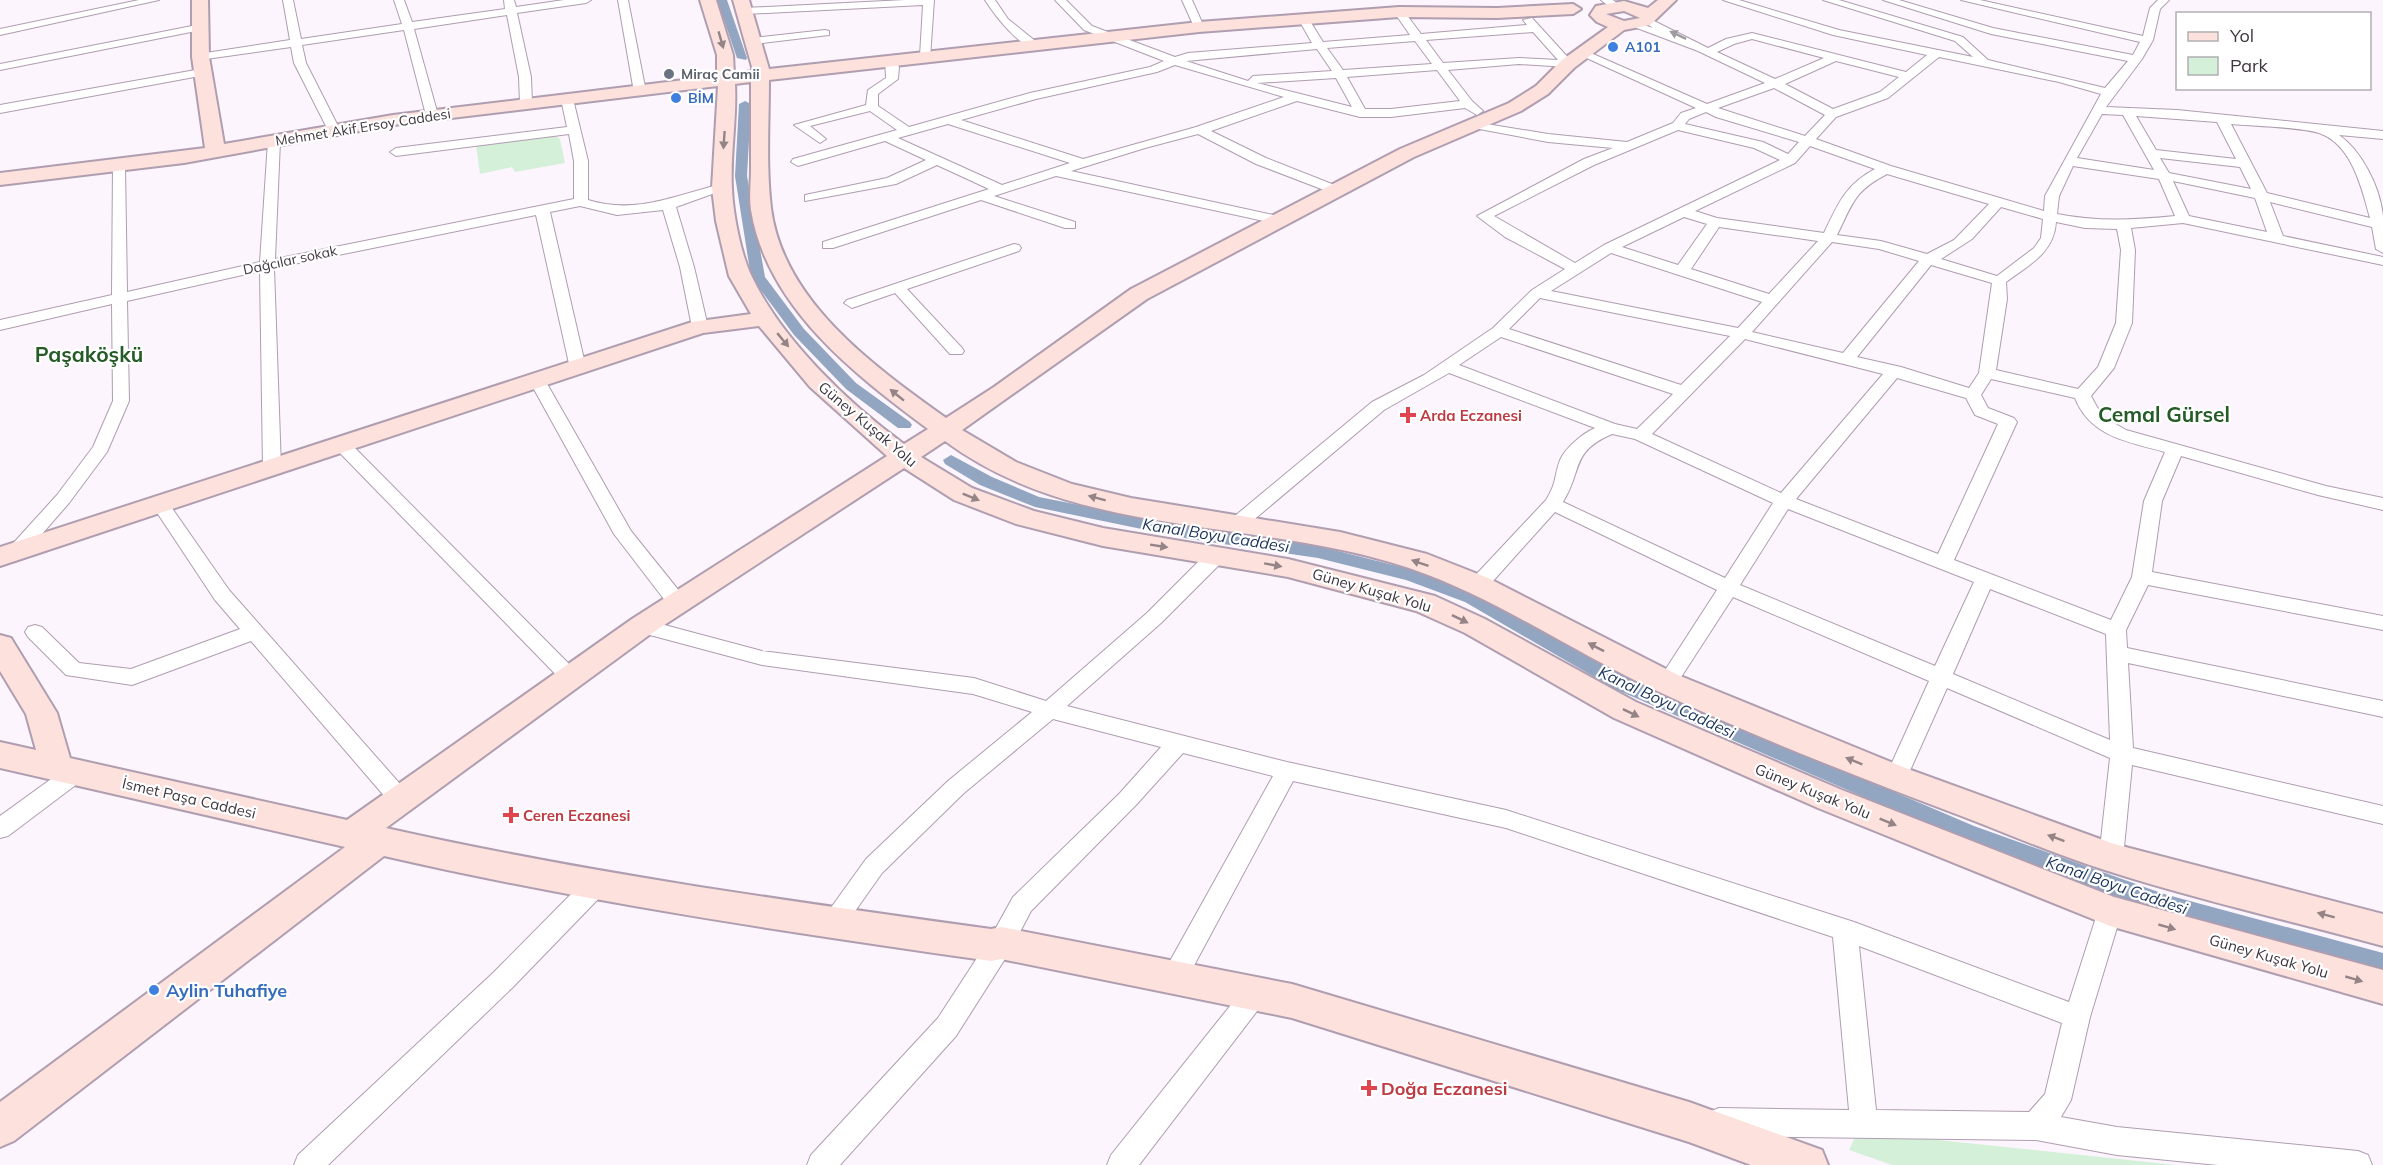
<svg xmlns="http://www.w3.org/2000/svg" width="2383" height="1165" font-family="Mulish,sans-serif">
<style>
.green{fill:#d5f0d8}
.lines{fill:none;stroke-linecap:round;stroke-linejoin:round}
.canal{fill:#92a5c1;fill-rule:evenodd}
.street-casing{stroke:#af9db0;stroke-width:2}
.secondary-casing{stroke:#af9db0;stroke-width:4}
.street{fill:#fff;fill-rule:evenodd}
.secondary{fill:#fce1dd;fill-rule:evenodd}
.oneway{fill:#9f9b9f}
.oneway2{fill:#948486}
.shop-dot{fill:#3f7fe0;stroke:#fff;stroke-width:2}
.worship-dot{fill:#6b7280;stroke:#fff;stroke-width:2}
.health-dot{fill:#e0444e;stroke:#fff;stroke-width:2}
.labels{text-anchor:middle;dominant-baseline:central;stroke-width:4.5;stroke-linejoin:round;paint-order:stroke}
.far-shop-label{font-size:14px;font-weight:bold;fill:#366cbe;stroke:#fff;text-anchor:start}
.far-worship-label{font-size:14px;font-weight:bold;fill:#5b616d;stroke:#fff;text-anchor:start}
.far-street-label{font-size:14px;fill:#3f373f;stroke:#fff}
.health-label{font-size:15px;font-weight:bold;fill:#be3a42;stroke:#fff;text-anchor:start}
.street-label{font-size:15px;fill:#3f373f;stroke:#fff}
.water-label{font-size:16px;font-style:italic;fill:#1a335a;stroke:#fff}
.near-shop-label{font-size:18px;font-weight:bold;fill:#366cbe;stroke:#fff;text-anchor:start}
.near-health-label{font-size:18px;font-weight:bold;fill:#be3a42;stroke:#fff;text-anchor:start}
.district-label{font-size:21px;font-weight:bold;fill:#255b27;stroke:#fff}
</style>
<rect width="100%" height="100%" fill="#fcf5fd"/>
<g class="green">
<polygon points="556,136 560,139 565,163 515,172 512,167 480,174 476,145"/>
<polygon points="1857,1133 1900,1136 2176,1165 1892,1165 1849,1150"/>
</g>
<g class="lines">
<g class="canal">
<polygon points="717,0 727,0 747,58 746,60 737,58"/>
<polygon points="745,101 751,104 747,176 765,277 804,329 856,383 910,422 912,425 910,428 898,428 846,389 794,335 751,277 735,176 739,104"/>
<polygon points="951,455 992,477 1039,497 1190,527 1318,546 1417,571 1477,594 1629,679 1974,826 2164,894 2383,953 2383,973 2164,914 1958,838 1615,689 1465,602 1406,580 1318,558 1190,539 1035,507 980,485 945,464 943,460"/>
</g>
<g class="street-casing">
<g id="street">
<polygon points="139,0 159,0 0,35 0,29"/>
<polygon points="283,0 293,0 301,39 402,24 394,0 404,0 412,22 505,9 504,0 514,0 516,7 564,0 591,0 586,3 517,13 531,77 532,104 526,108 520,104 519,77 507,15 414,29 438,115 432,119 426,115 404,30 302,45 306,63 340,130 334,134 328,130 294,63 291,47 199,60 193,57 199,54 290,40"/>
<polygon points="618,0 628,0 646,92 644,95 634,92"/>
<polygon points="905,0 934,0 930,58 920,56 923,5 745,14 740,11 745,8"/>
<path d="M985 0H995L1008 19 1039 44V48C1021 51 994 14 985 0Z"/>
<path d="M1055 0H1066L1092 26 1175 57 1188 53 1312 43 1299 20 1304 17 1308 18 1323 42 1410 35 1394 12 1399 9 1403 10 1421 34 1527 25 1523 20 1532 18 1574 64 1568 67 1519 64 1448 70 1472 101 1483 111 1477 115 1465 108 1391 117H1360L1297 101 1211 131 1266 158 1342 188 1344 191 1337 195 1256 164 1198 134 1145 148 1071 171 1287 218V224L1282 225 1056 176 994 196 1075 222V228H1065L981 200 833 248H823V242L989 189 937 165 896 184 805 201V195L887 178 926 160 885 141 798 166 791 162 793 159 897 130 870 111 810 126 826 139 820 143 794 125 866 105 868 90 886 78 885 58 895 60 899 67 898 79 878 94V106L909 127 1030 93 1150 67 1164 61 1084 30ZM1533 32 1558 60 1519 58 1443 63 1426 40ZM1415 41 1432 64 1343 70 1327 48ZM1317 49 1332 71 1253 76 1248 81 1186 61ZM1175 65 1284 97 1196 127 1083 159 961 120 1036 99 1157 72ZM1437 70 1460 101 1391 109H1365L1347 77ZM1336 78 1352 107 1257 83ZM948 124 1070 163 1002 185 898 138Z"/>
<polygon points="1182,0 1192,0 1204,27 1203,29 1195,29"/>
<polygon points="1601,0 1613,0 1620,6 1611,8"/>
<path d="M1723 0H1739L1839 30 1973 57 1955 41 1823 0H1839L1963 37 1988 60 2105 88 2128 61 1991 34 1883 0H1899L1993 28 2133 55 2140 42 1961 0H1980L2143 36 2150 8 2158 0H2169L2160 9 2153 40 2142 59 2106 107 2177 110 2383 131V139L2339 135C2362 151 2380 187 2383 216 2383 228 2383 241 2383 253L2376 249 2372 227 2270 202 2283 236 2383 257V265L2183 223 2131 228 2135 250 2132 323 2114 368 2091 396 2102 416 2126 430 2326 486 2383 498V510L2318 495 2181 456 2162 501 2152 572 2383 616V630L2148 585 2126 630 2127 648 2383 701V717L2128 663 2133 748 2383 806V824L2132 765 2123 858 2119 865 2111 868 2103 865 2099 858 2110 758 1947 688 1904 784 1896 787 1888 784 1885 778 1929 681 1733 597 1674 688 1667 691 1660 688 1656 683 1660 678 1717 590 1555 512 1485 590H1471L1468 585 1471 580 1546 500C1557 483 1554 476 1560 460 1566 447 1582 434 1595 428L1449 373 1384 410 1244 528H1230L1228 524 1230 520 1372 402 1424 375 1493 328 1532 290 1565 269 1505 237 1477 216 1584 159 1613 148 1548 142 1474 128V122L1548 134 1627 142 1673 123 1681 113 1696 108 1580 55V51L1584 50 1707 104 1765 83 1698 51 1629 25 1634 22 1653 28 1643 21 1648 18 1708 48 1726 39 1752 33 1906 72 1927 55 1833 35ZM1752 39 1824 58 1775 79 1717 52 1734 44ZM1939 57 2059 82 2101 94 2045 196 2044 211 1891 166 1816 139 1836 117 1888 98ZM1836 61 1899 77 1880 92 1833 109 1785 84ZM1774 88 1825 115 1805 136 1718 108ZM1706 112 1716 117 1799 142 1788 154 1763 142 1685 124 1689 119ZM2102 114 2123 115 2154 170 2077 158ZM2136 116 2217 122 2236 159 2156 150ZM2231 124C2254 126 2299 127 2319 133 2352 144 2362 189 2370 218L2267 193ZM1678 130 1754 148 1780 160 1604 245 1575 263 1494 216 1594 165ZM1810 146 1875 169C1845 185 1838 204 1824 233L1717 218 1695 211 1795 163ZM2160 158 2240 167 2251 189 2169 173ZM2073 166 2159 179 2175 216C2134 220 2097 222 2057 214L2059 196ZM1887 174 1989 204 1954 240 1927 254 1881 241 1837 235C1853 203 1854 191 1887 174ZM2173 181 2255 198 2267 232 2189 216ZM2001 207 2043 219 2041 238 2034 248 1997 276 1941 259 1972 239ZM1684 217 1707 224 1678 265 1622 247ZM2056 222 2085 228 2117 229 2121 250 2116 323 2098 367 2078 389 1996 370 2007 299 2006 282C2029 265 2054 253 2056 222ZM1719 227 1818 241 1769 294 1691 269ZM1832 242 1879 249 1919 261 1843 353 1752 332ZM1611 253 1762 302 1738 328 1551 291ZM1931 265 1992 283 1979 373 1969 388 1901 367 1857 357ZM1540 298 1730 336 1681 385 1509 329ZM1501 337 1673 394 1637 429 1615 424 1459 365ZM1745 339 1883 374 1781 493 1652 434ZM1897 378 1966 398 1975 415 1998 424 1938 554 1796 499ZM1991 379 2075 398C2090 437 2129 442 2165 452L2144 501 2132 577 2111 620 1954 560 2017 422 2014 418 1988 408 1981 395ZM1612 434 1635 439 1773 503 1725 578 1563 502C1583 470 1570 452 1612 434ZM1788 509 1974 582 1935 666 1740 585ZM1990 589 2106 634 2110 740 1953 674Z"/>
<polygon points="197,25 202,28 201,30 0,70 0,64"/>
<polygon points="825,30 829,31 829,35 754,44 748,41 754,38"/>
<polygon points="201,69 205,71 205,75 0,113 0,105"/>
<path d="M567 95 573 99 588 161V200C636 215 676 195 722 184L729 188 676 207 694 267 708 327 706 330H694L692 327 680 267 663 210 617 215 580 206 550 212 586 368 578 373 570 368 536 215 274 268 281 468 272 474 263 468 260 271 127 301 129 401 107 452 69 503 22 557H8L5 553 8 549 57 495 93 447 113 401 112 304 0 330V320L112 295 113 164H123L125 167 127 292 260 262 268 141 274 137 280 141 275 259 574 199V161L569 134 396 156 390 152 396 148 567 127 561 99Z"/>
<polygon points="1014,244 1019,245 1021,248 1019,251 907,289 962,348 964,351 962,354 950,354 895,293 852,308 844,303 847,300"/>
<polygon points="538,377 546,382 631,531 684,597 687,602 684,607 670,607 614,534 530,382"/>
<polygon points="342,440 348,441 578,673 581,678 578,683 571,686 564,683 336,449 333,445 336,441"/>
<polygon points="161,499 167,501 229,590 408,793 411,799 408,805 400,808 392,805 251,641 132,685 66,675 28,637 25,632 28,627 35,625 42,627 79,663 131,669 240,629 215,600 152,505"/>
<path d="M1216 550 1223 551 1226 556 1223 561 1161 623 1067 706 1287 762 1506 810 1854 922 2069 1002 2098 911 2101 904 2110 900 2119 904 2122 911 2090 1017 2071 1100 2061 1117 2117 1127 2358 1151 2368 1155 2372 1165H2218L2117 1155 2036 1140 1719 1136 1709 1132 1705 1122 1709 1112 1719 1108 1849 1110 1833 937 1506 828 1293 781 1183 986 1174 989 1165 986 1161 978 1165 970 1273 776 1183 753 1136 805 1031 911 1010 951 956 1036 840 1165H807L811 1155 938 1018 992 935 1013 897 1120 793 1161 747 1053 719 964 793 882 873 841 931 832 934 823 931 820 923 866 859 948 781 1032 712 973 694 762 665 635 631 632 626 635 621 642 619 762 651 974 678 1046 701 1147 613 1209 551ZM1859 946 2062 1023 2045 1094 2029 1112 1876 1110Z"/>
<polygon points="77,763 85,766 88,772 85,778 8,836 0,838 0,816 69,766"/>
<polygon points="596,875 605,878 608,885 605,892 512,988 328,1165 294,1165 298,1155 494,972 587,878"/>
<polygon points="1255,982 1264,986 1268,994 1264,1002 1139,1165 1107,1165 1111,1155 1246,986"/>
</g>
</g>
<g class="secondary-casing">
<path id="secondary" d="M192 0H208L209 57 224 144 393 115 717 76V55L700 0H716L733 55 734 74 752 71V67L733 0H749L769 69 1199 22 1399 7 1497 8 1573 4 1581 9 1573 14 1497 18 1399 17 1199 32 769 80C769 122 766 167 771 208 783 302 875 367 946 418L994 387 1131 289 1400 149 1509 103 1536 86 1562 60 1608 27 1597 22 1590 15 1596 6 1624 1 1648 8 1658 0H1676L1650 25 1624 30 1574 68 1548 94 1521 111 1414 157 1147 299 962 430 1016 462 1072 484 1131 498 1340 532 1427 554 1488 578 1678 675 1908 769 2114 844 2383 914V946C2292 921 2198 900 2108 871 2059 856 2011 835 1964 817 1861 778 1757 738 1657 691 1574 653 1497 598 1409 568 1258 517 1078 540 945 441L921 457 972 488 1034 511 1103 528 1288 559 1435 596 1485 619 1636 702 1842 790 2114 897 2383 970V1004L2110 926 1818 808 1614 718 1465 633 1416 611 1288 577 1103 546 1016 524 954 500 904 468 652 633 386 828C586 873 788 901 991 929L1001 927 1292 984 1689 1102 1822 1150 1828 1165H1751L1689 1142 1292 1018 1001 959 991 961C787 932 584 902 384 856L14 1141 0 1147V1102L345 847 0 768V742L36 750 26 714 0 671V635L11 638 57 713 70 758 347 820 632 619 887 456 810 387 759 326 703 333 0 566V547L692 322 751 314 729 276 716 221 712 188 718 86 393 125 184 163 0 185V173L205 148 192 57ZM1624 11 1640 18 1624 21 1606 14ZM751 82C751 111 751 140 751 169 751 182 749 197 751 210 767 307 854 374 928 429L904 444C849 404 782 340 752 277 741 255 733 214 732 189 730 154 737 119 735 84Z"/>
</g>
<use href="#street" class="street"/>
<use href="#secondary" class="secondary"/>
</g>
<defs><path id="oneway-solid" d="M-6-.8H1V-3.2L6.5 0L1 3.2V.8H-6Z" transform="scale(1.5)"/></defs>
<use class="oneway" href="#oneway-solid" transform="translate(1678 35) rotate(-155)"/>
<g class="oneway2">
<use href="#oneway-solid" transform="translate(721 40) rotate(74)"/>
<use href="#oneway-solid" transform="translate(724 140) rotate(94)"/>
<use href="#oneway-solid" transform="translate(783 340) rotate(50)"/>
<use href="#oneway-solid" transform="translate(897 395) rotate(-141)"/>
<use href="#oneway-solid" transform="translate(971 497) rotate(22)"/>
<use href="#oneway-solid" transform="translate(1097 498) rotate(-165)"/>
<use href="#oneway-solid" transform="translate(1159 546) rotate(9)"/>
<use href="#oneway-solid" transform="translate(1420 563) rotate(-161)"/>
<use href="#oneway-solid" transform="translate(1273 565) rotate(10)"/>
<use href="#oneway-solid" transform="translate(1460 619) rotate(26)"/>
<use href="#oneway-solid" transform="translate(1596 647) rotate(-153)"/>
<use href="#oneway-solid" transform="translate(1631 713) rotate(26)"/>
<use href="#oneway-solid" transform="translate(1854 761) rotate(-158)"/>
<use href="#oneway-solid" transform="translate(1888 822) rotate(22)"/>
<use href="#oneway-solid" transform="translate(2056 838) rotate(-160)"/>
<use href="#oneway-solid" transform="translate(2326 915) rotate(-165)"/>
<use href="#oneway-solid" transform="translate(2167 927) rotate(16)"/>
<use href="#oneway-solid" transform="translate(2354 979) rotate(16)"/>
</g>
<g class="shop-dot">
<circle cx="1613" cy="47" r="6"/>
<circle cx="676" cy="98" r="6"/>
<circle cx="154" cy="990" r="6"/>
</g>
<circle class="worship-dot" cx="669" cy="74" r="6"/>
<g class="health-dot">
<path d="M1405 406h6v6h6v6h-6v6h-6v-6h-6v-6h6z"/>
<path d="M508 806h6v6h6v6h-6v6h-6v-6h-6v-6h6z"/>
<path d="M1366 1079h6v6h6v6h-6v6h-6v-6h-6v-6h6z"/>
</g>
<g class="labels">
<g class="far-shop-label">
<text x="1625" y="47">A101</text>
<text x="688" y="98">BİM</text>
</g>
<g class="far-worship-label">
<text x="681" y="74">Miraç Camii</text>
</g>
<g class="far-street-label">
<text transform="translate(363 127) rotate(-9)">Mehmet Akif Ersoy Caddesi</text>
<text transform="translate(290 260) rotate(-12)">Dağcılar sokak</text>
</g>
<g class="health-label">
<text x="1420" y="415">Arda Eczanesi</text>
<text x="523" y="815">Ceren Eczanesi</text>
</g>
<g class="street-label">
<text transform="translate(868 424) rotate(40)">Güney Kuşak Yolu</text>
<text transform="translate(1372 590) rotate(16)">Güney Kuşak Yolu</text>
<text transform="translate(1813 791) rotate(22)">Güney Kuşak Yolu</text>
<text transform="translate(189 798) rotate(13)">İsmet Paşa Caddesi</text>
<text transform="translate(2269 956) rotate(16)">Güney Kuşak Yolu</text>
</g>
<g class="water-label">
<text transform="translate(1216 535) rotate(9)">Kanal Boyu Caddesi</text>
<text transform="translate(1667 702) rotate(25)">Kanal Boyu Caddesi</text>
<text transform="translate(2117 885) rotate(19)">Kanal Boyu Caddesi</text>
</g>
<g class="near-shop-label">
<text x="166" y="990">Aylin Tuhafiye</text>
</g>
<g class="near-health-label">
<text x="1381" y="1088">Doğa Eczanesi</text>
</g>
<g class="district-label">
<text x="89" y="354">Paşaköşkü</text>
<text x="2164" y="414">Cemal Gürsel</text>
</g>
</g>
<rect x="2176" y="12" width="195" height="78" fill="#ffffff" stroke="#b2afb2" stroke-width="1.5"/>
<rect x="2188" y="32" width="30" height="9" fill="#fce1dd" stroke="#b2afb2" stroke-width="1.5"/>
<text x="2230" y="42" font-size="18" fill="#3f373f">Yol</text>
<rect x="2188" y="57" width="30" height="18" fill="#d5f0d8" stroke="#b2afb2" stroke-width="1.5"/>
<text x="2230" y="72" font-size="18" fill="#3f373f">Park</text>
</svg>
